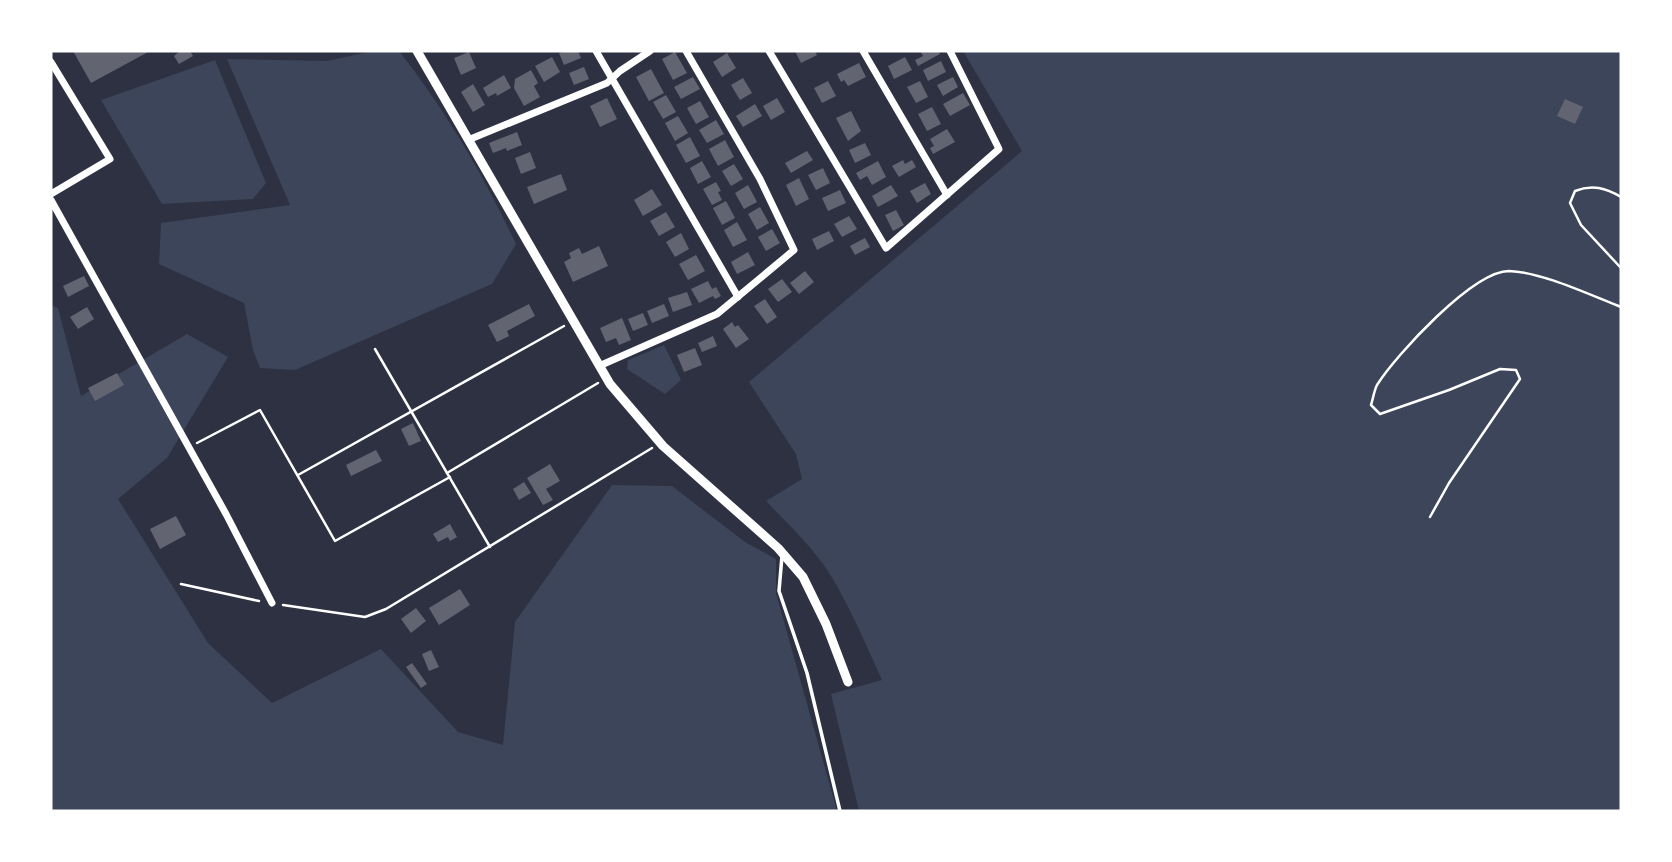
<svg xmlns="http://www.w3.org/2000/svg" width="1672" height="862" font-family="Poppins,sans-serif">
<style>
.green{fill:#3c4559}
.building{fill:#626471}
.lines{fill:none;stroke-linecap:round;stroke-linejoin:round}
.path{stroke:#fff;stroke-width:2.5}
.service{stroke:#fff;stroke-width:3.5}
.minor{stroke:#fff;stroke-width:7}
.tertiary{stroke:#fff;stroke-width:9}
</style>
<rect width="100%" height="100%" fill="#2d3142"/>
<g class="green">
<path d="M373 51H399C445 109 484 176 516 244L492 284 295 370 260 368 253 350 244 303 159 264 161 223 290 205 227 59 327 61Z"/>
<path d="M963 51H1621V811H859L831 694 882 680C866 645 851 609 831 576 814 548 788 524 766 501L802 479 796 454 749 382 1022 151Z"/>
<polygon points="215,60 266,183 253,199 162,204 101,100"/>
<polygon points="51,305 58,308 81,396 187,334 228,357 167,458 118,499 208,643 272,703 381,649 458,732 503,745 515,622 612,485 672,486 745,542 776,559 776,593 837,811 51,811"/>
<polygon points="664,345 681,380 665,394 627,369 628,360"/>
</g>
<g class="building">
<polygon points="73,51 150,51 91,83"/>
<polygon points="180,51 190,51 193,56 179,64 174,56"/>
<polygon points="566,51 578,51 581,58 564,65 559,53"/>
<polygon points="795,51 815,51 817,55 801,63"/>
<polygon points="920,51 939,51 940,54 918,66 915,60 923,56"/>
<polygon points="469,52 476,68 461,75 454,58"/>
<polygon points="675,52 687,73 673,80 662,59"/>
<polygon points="727,53 736,68 722,77 713,62"/>
<polygon points="552,57 560,72 544,82 535,66"/>
<polygon points="905,57 912,70 894,79 888,66"/>
<polygon points="941,61 946,72 928,81 923,70"/>
<polygon points="859,63 866,77 848,86 844,80 841,82 837,74"/>
<polygon points="584,67 589,79 574,85 569,73"/>
<polygon points="651,69 664,93 649,101 636,77"/>
<polygon points="531,70 538,83 534,86 540,97 524,106 514,88 515,79"/>
<polygon points="504,75 511,88 497,96 496,93 488,97 483,88"/>
<polygon points="693,77 700,89 681,99 674,87"/>
<polygon points="953,77 958,87 943,96 937,85"/>
<polygon points="743,78 752,93 740,100 731,85"/>
<polygon points="828,81 836,96 822,103 814,88"/>
<polygon points="920,81 928,97 916,103 907,87"/>
<polygon points="473,84 485,105 473,112 461,92"/>
<polygon points="963,93 970,105 950,116 943,104"/>
<polygon points="666,95 676,112 663,119 653,102"/>
<polygon points="607,98 617,119 600,127 590,106"/>
<polygon points="777,98 785,112 771,120 763,106"/>
<polygon points="1565,99 1583,107 1575,124 1557,116"/>
<polygon points="700,101 709,117 696,124 687,108"/>
<polygon points="755,104 762,116 743,127 736,116"/>
<polygon points="932,107 941,124 927,131 918,114"/>
<polygon points="851,111 861,131 848,141 836,118"/>
<polygon points="678,116 688,133 675,141 665,123"/>
<polygon points="716,120 724,134 707,143 699,130"/>
<polygon points="947,129 955,142 933,154 930,148 934,146 930,139"/>
<polygon points="517,132 522,145 507,151 506,148 493,153 489,143"/>
<polygon points="690,137 700,156 686,163 676,145"/>
<polygon points="725,140 734,157 718,166 709,149"/>
<polygon points="865,143 871,155 855,163 849,150"/>
<polygon points="807,151 813,160 791,173 785,163"/>
<polygon points="530,152 536,168 521,174 515,158"/>
<polygon points="903,160 905,164 912,160 916,167 899,177 892,166"/>
<polygon points="702,161 711,177 698,184 690,168"/>
<polygon points="878,161 886,177 872,185 867,176 860,180 856,173"/>
<polygon points="734,164 743,179 731,186 722,171"/>
<polygon points="823,168 830,183 816,190 808,175"/>
<polygon points="561,174 567,190 534,204 527,187"/>
<polygon points="799,178 809,199 796,206 786,185"/>
<polygon points="716,182 721,191 718,192 722,200 712,205 703,189"/>
<polygon points="925,183 931,194 917,203 910,191"/>
<polygon points="748,185 757,202 744,209 735,193"/>
<polygon points="891,185 898,196 878,207 872,196"/>
<polygon points="652,189 662,205 643,216 634,200"/>
<polygon points="840,190 846,203 828,211 822,198"/>
<polygon points="726,201 735,218 722,225 713,208"/>
<polygon points="760,207 769,223 757,230 748,214"/>
<polygon points="896,210 904,225 893,231 885,215"/>
<polygon points="666,212 675,227 659,236 650,221"/>
<polygon points="849,216 857,229 842,237 834,224"/>
<polygon points="737,222 747,240 733,247 724,230"/>
<polygon points="772,229 780,243 766,251 758,237"/>
<polygon points="829,231 834,241 817,250 812,239"/>
<polygon points="681,233 689,249 675,257 666,242"/>
<polygon points="865,238 870,247 855,255 850,246"/>
<polygon points="599,246 608,266 573,282 564,262 571,258 569,253 579,248 582,254"/>
<polygon points="748,252 755,265 737,274 731,262"/>
<polygon points="696,255 705,271 688,280 679,264"/>
<polygon points="805,271 814,282 799,294 790,283"/>
<polygon points="84,276 89,286 68,297 63,286"/>
<polygon points="782,279 792,292 778,302 768,289"/>
<polygon points="708,281 712,289 716,287 721,296 715,299 713,296 699,303 691,289"/>
<polygon points="687,292 692,305 673,312 668,298"/>
<polygon points="765,299 777,317 767,324 754,306"/>
<polygon points="529,304 535,316 507,331 509,336 497,342 488,325"/>
<polygon points="664,304 669,316 652,323 647,311"/>
<polygon points="87,307 94,319 78,329 70,317"/>
<polygon points="643,313 648,325 633,331 628,319"/>
<polygon points="622,318 631,340 619,345 616,338 606,342 600,328"/>
<polygon points="732,322 735,327 738,325 749,339 736,348 723,329"/>
<polygon points="713,336 717,346 702,352 698,343"/>
<polygon points="695,348 702,365 684,372 677,355"/>
<polygon points="117,373 124,385 95,401 88,388"/>
<polygon points="413,423 421,441 409,446 401,429"/>
<polygon points="376,450 382,461 351,476 346,465"/>
<polygon points="550,464 560,481 546,489 553,500 543,505 527,478"/>
<polygon points="524,482 531,493 519,500 513,489"/>
<polygon points="176,516 186,535 160,549 150,529"/>
<polygon points="450,524 457,537 450,541 448,537 438,542 433,534"/>
<polygon points="460,589 470,605 439,625 429,608"/>
<polygon points="416,608 426,621 411,633 401,619"/>
<polygon points="431,650 439,667 429,671 422,654"/>
<polygon points="412,663 427,684 421,688 406,667"/>
</g>
<g class="lines">
<g class="path">
<path d="M1621 197C1606 188 1592 184 1575 191L1570 203 1581 225 1621 268"/>
<polyline points="375,349 490,547"/>
<polyline points="197,443 260,410 335,541 450,477"/>
<polyline points="447,473 598,383"/>
<polyline points="298,475 564,326"/>
<path d="M1430 517 1449 483 1520 379 1516 370 1500 369 1449 390 1380 414 1371 405C1373 399 1374 391 1377 385 1396 355 1473 271 1509 271 1542 272 1590 295 1621 307"/>
<polyline points="181,584 259,601"/>
<polyline points="283,605 365,617 386,609 652,448"/>
</g>
<polyline class="service" points="782,556 779,591 807,673 840,811"/>
<g class="minor">
<polyline points="596,51 738,297"/>
<polyline points="769,51 886,248 999,149 950,51"/>
<polyline points="863,51 947,195"/>
<polyline points="51,62 110,159 51,194"/>
<polyline points="468,140 607,83 620,71 650,51"/>
<polyline points="51,200 226,514 272,603"/>
<polyline points="599,366 717,314 794,250 760,179 686,51"/>
</g>
<polyline class="tertiary" points="417,51 610,384 663,446 778,548 803,577 826,624 848,682"/>
</g>
<rect width="1672" height="862" fill="none" stroke="#ffffff" stroke-width="105"/>
</svg>
